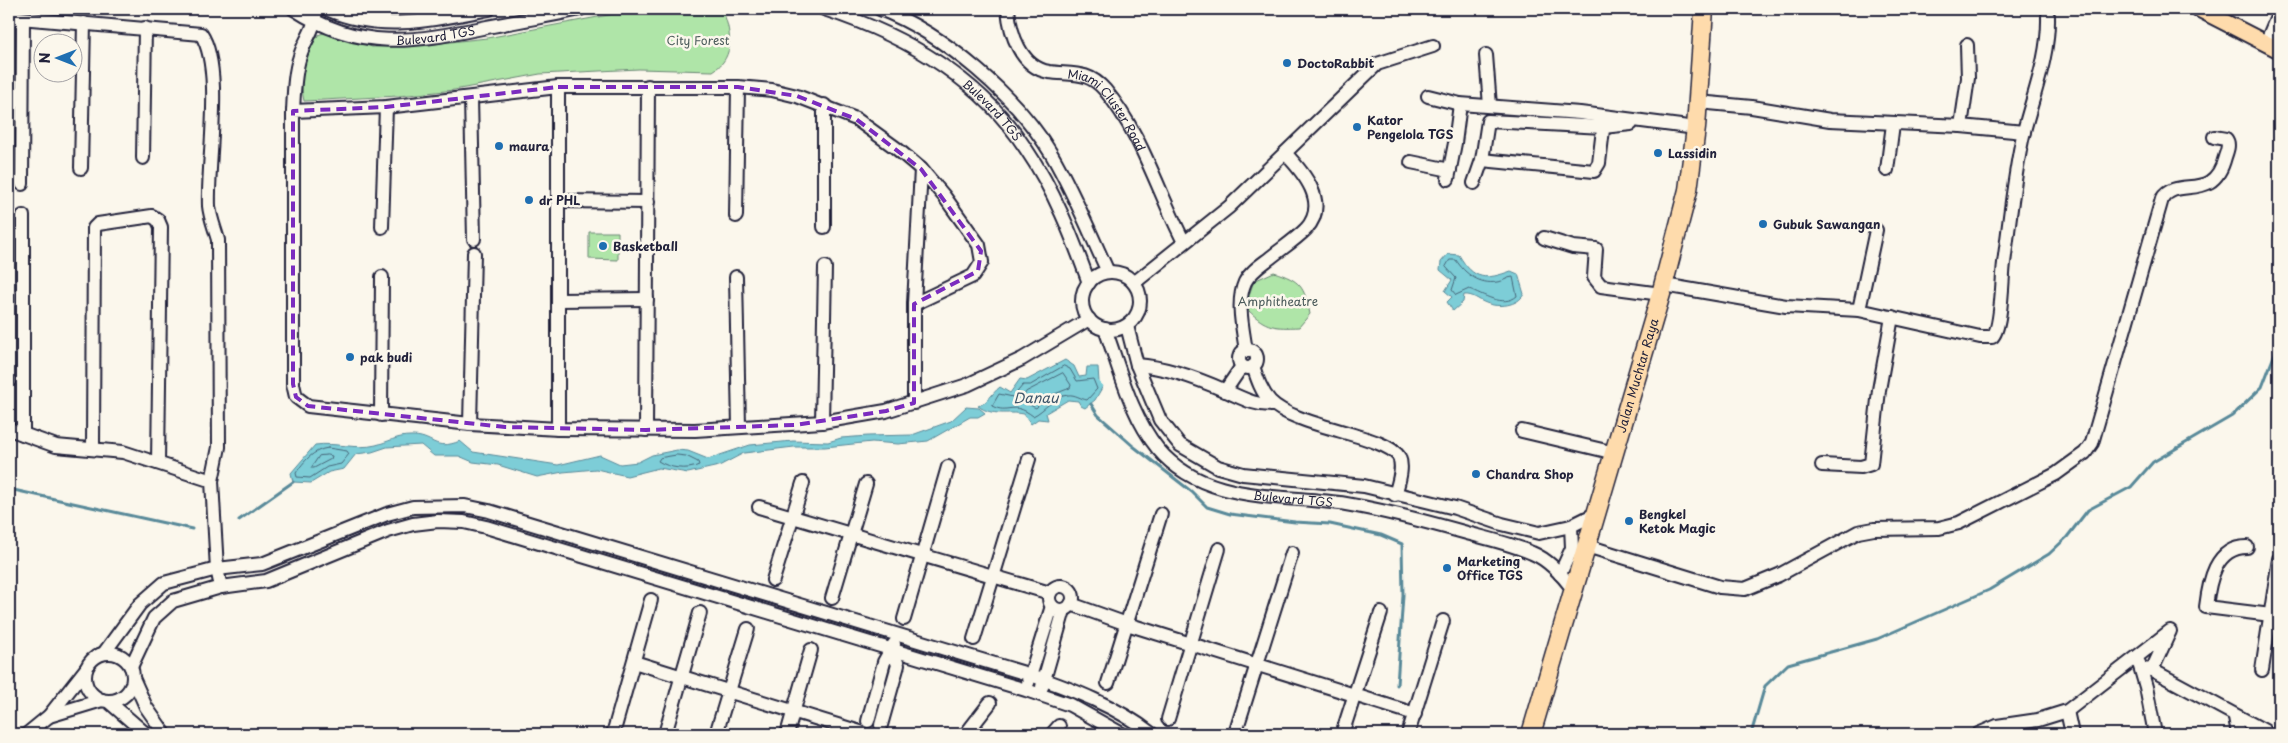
<svg xmlns="http://www.w3.org/2000/svg" width="2288" height="743" font-family="'Playpen Sans',sans-serif">
<style>
.green{fill:#afe5a8;stroke:#688472}
.water{fill:#7dcdd7;stroke:#598999}
.lines{fill:none;stroke-linecap:round;stroke-linejoin:round}
.shore{stroke:#466679;stroke-width:1}
.stream{stroke:#598999;stroke-width:3}
.minor-casing{stroke:#22223b;stroke-width:16}
.major-casing{stroke:#22223b;stroke-width:19}
.highway-casing{stroke:#22223b;stroke-width:21}
.minor{stroke:#fbf7ec;stroke-width:12}
.major{stroke:#fedbac;stroke-width:15}
.highway{stroke:#fedbac;stroke-width:18}
.marked{fill:none;stroke:#7b2cbf;stroke-width:4;stroke-dasharray:10 6;stroke-linejoin:round}
.poi-dot{fill:#1f6fb2;stroke:#fbf7ec;stroke-width:2}
.labels{text-anchor:middle;dominant-baseline:central;stroke-width:5;stroke-linejoin:round;paint-order:stroke}
.street-label{font-size:12px;fill:#22223b;stroke:#fbf7ec}
.park-label{font-size:12px;fill:#4c5c5c;stroke:#fbf7ec}
.poi-label{font-size:12px;font-weight:bold;fill:#22223b;stroke:#fbf7ec;text-anchor:start}
.water-label{font-size:14px;font-style:italic;fill:#3d556a;stroke:#fbf7ec}
</style>
<rect width="100%" height="100%" fill="#fbf7ec"/>
<filter id="ink" filterUnits="userSpaceOnUse"><feTurbulence type="fractalNoise" baseFrequency=".02" numOctaves="2"/><feDisplacementMap in="SourceGraphic" scale="10" xChannelSelector="R" yChannelSelector="G"/><feConvolveMatrix kernelMatrix="1 2 1 2 8 2 1 2 1" color-interpolation-filters="sRGB"/></filter>
<g filter="url(#ink)">
<g class="green">
<path d="M640 9H722C731 30 736 57 713 71L639 69 540 74 454 90 399 96 304 101C298 73 305 59 318 35L326 32 372 47 423 45 487 38Z"/>
<polygon points="589,232 618,232 618,260 589,259"/>
<path d="M1274 272C1301 281 1304 286 1310 314L1299 327C1275 328 1266 328 1248 310V298L1254 281Z"/>
</g>
<g class="water">
<path d="M1448 254 1459 255C1474 281 1486 280 1511 271L1518 274 1524 294C1518 306 1498 308 1486 303 1478 300 1473 294 1464 295L1463 302 1453 311 1447 302 1452 297 1445 291 1452 280 1440 270 1441 262Z"/>
<path d="M1065 360 1074 366 1079 377 1086 376 1087 367H1098L1099 382 1103 386 1095 400 1085 408 1081 406 1078 401 1068 400 1046 413 1048 420 1038 419 1031 424 1024 414C1007 411 993 417 978 406 989 402 991 394 1000 387L1010 393 1020 379 1027 380Z"/>
<path d="M966 407 979 408 985 413 978 417H970L928 441 898 444 872 442 825 447H794L744 453 719 466 688 473 659 468 627 476 596 469 563 472 537 477 498 465 473 462 459 456H434L421 445 387 447 372 452 356 454 344 469 329 472 311 483 293 482 291 473 315 445C335 442 356 450 376 445 388 442 397 436 410 436 434 435 433 452 460 441L473 452 558 465 600 455 620 464 638 462 652 455 677 450 688 451 708 459 750 445 793 441 828 442 841 438 868 436 912 435 951 421Z"/>
</g>
<g class="lines">
<g class="shore">
<path d="M1450 260H1456C1465 274 1480 285 1497 282 1503 282 1507 277 1513 277L1517 296C1503 308 1483 294 1469 289L1456 295 1452 290 1456 278 1446 267Z"/>
<path d="M1064 366 1070 369 1077 381 1093 379 1097 389 1087 400C1081 399 1075 394 1068 395 1054 396 1044 411 1033 416 1012 400 1009 415 992 406L999 394 1013 397 1023 385H1030Z"/>
<polygon points="1063,373 1071,385 1070,388 1047,397 1036,408 1021,401 1026,392"/>
<path d="M328 448 347 451 349 454 341 464 327 467 310 478 297 477 296 473C304 461 313 450 328 448Z"/>
<polygon points="328,455 332,456 331,459 314,468 311,468 319,456"/>
<path d="M677 455 686 456 698 462 699 465C687 471 669 468 658 461L660 458Z"/>
</g>
<g class="stream">
<polyline points="1091,404 1098,415 1133,446 1192,492 1207,507 1230,514 1295,522 1330,524 1381,535 1402,544 1403,595 1397,685"/>
<polyline points="9,489 192,529"/>
<polyline points="239,520 293,482"/>
<polyline points="1751,734 1765,686 1788,664 1877,639 1989,590 2049,554 2067,537 2088,510 2131,487 2153,462 2232,416 2262,387 2279,343"/>
</g>
<g class="minor-casing">
<g id="minor">
<path id="s1" d="M294 9C360 52 414 42 487 27 518 21 550 16 580 9"/>
<path d="M327 9C380 33 434 20 489 9"/>
<path id="s2" d="M824 9C904 35 979 77 1026 149 1054 190 1072 236 1089 283"/>
<path d="M880 9C944 34 1017 96 1052 155 1074 193 1090 233 1108 272"/>
<path id="s3" d="M1008 9C1010 32 1020 67 1049 72 1071 75 1088 70 1105 90 1142 134 1158 192 1184 242"/>
<path d="M9 17 201 34C224 68 207 163 209 206 210 217 215 229 218 240L219 447 212 481 217 569 221 587"/>
<polyline points="2266,43 2279,12"/>
<polyline points="1486,55 1490,106"/>
<polyline points="558,87 558,429"/>
<polyline points="1428,96 1460,104 1580,113 1696,128"/>
<polyline points="471,98 474,239"/>
<polyline points="1698,102 1752,107 1830,120 1961,126 2024,132"/>
<path d="M293 111C294 93 294 74 300 56 305 38 317 28 315 9"/>
<polyline points="1961,126 1968,78 1967,45"/>
<polyline points="143,158 145,28"/>
<polyline points="1482,160 1594,171 1599,163 1604,121"/>
<polyline points="1411,162 1450,170"/>
<polyline points="81,168 84,23"/>
<polyline points="1887,170 1893,124"/>
<polyline points="1448,179 1455,143 1460,104"/>
<polyline points="1474,183 1482,160 1488,121 1603,127 1631,124"/>
<polyline points="22,184 23,19"/>
<polyline points="559,201 648,202"/>
<polyline points="23,216 23,434"/>
<polyline points="736,216 738,87"/>
<polyline points="382,227 386,107"/>
<polyline points="824,227 824,105"/>
<polyline points="1544,238 1573,247 1596,249 1594,277 1601,286 1661,294"/>
<circle cx="1111" cy="301" r="29"/>
<polyline points="736,277 739,427"/>
<polyline points="1134,283 1229,207 1377,64 1433,46"/>
<path d="M1664 285 1786 306 1859 310 1980 337H1992C2002 329 2002 277 2004 263 2010 219 2014 174 2024 131 2034 92 2049 56 2048 16"/>
<polyline points="559,300 647,299"/>
<polyline points="914,304 973,276 982,262 979,245 944,196 921,169 896,148 856,119 797,96 772,90 738,87 558,87 386,107 293,111 293,384 296,397 308,406 470,424 558,429 695,430 822,422 886,411 967,385 1022,359 1089,319"/>
<polyline points="1859,310 1876,230"/>
<polyline points="1127,326 1137,365 1160,420 1180,445 1218,467 1243,474 1364,486 1455,508 1502,524 1539,533 1571,526 1597,513"/>
<path id="s4" d="M1105 329C1120 369 1130 414 1158 449 1204 504 1283 494 1346 504 1387 511 1428 522 1467 533 1489 539 1512 544 1532 553 1549 560 1564 577 1574 591"/>
<circle cx="1248" cy="359" r="9"/>
<path d="M1246 351C1243 329 1236 302 1245 282 1250 272 1261 265 1270 258 1281 249 1295 240 1306 229 1330 203 1303 172 1285 153"/>
<path d="M1137 365C1166 367 1199 379 1226 391 1242 398 1256 406 1274 405"/>
<path d="M1253 366C1257 378 1261 391 1270 401 1294 427 1387 435 1399 457 1404 468 1398 484 1395 495"/>
<polyline points="1225,391 1242,366"/>
<polyline points="914,403 914,304 921,169"/>
<polyline points="381,415 382,277"/>
<polyline points="822,422 825,267"/>
<polyline points="470,424 474,253"/>
<polyline points="9,429 56,446 123,452 212,481"/>
<polyline points="646,430 648,86"/>
<polyline points="1522,431 1615,453"/>
<polyline points="93,449 94,228 98,224 152,216 158,220 161,227 158,463"/>
<polyline points="1822,465 1861,467 1871,464 1879,390 1892,317"/>
<polyline points="759,507 1050,593"/>
<path d="M1587 546 1720 587 1745 589 1779 575 1858 532 1874 529 1939 528 1959 523 2056 474 2085 453 2092 443 2162 199C2177 175 2213 204 2225 157 2227 151 2230 144 2226 139L2214 137"/>
<path d="M2247 547C2215 547 2209 582 2206 607L2271 615"/>
<polyline points="1560,574 1572,548 1571,526"/>
<polyline points="773,580 803,483"/>
<circle cx="1061" cy="598" r="12"/>
<polyline points="832,598 866,484"/>
<polyline points="1071,604 1127,624 1415,714"/>
<polyline points="904,619 948,467"/>
<polyline points="974,639 1029,459"/>
<path d="M104 653 140 604 164 583 217 569 262 564 387 514 413 507 465 506 489 511 1031 675C1074 690 1116 706 1152 734"/>
<circle cx="109" cy="677" r="24"/>
<polyline points="634,662 860,732"/>
<polyline points="2139,663 2146,687 2155,734"/>
<polyline points="131,667 154,618 173,601 221,587 266,581 388,531 413,524 438,521 464,522 486,527 1026,690 1070,705 1122,734"/>
<polyline points="2142,669 2152,670 2265,731"/>
<polyline points="2152,670 2169,633"/>
<polyline points="2262,670 2279,559"/>
<polyline points="133,678 146,707 165,734"/>
<polyline points="1028,683 1052,606"/>
<polyline points="1108,683 1161,514"/>
<polyline points="1042,687 1064,610"/>
<polyline points="108,701 146,734"/>
<polyline points="2067,711 2072,734"/>
<polyline points="49,716 102,700"/>
<polyline points="2235,717 2238,734"/>
<polyline points="1168,719 1219,549"/>
<polyline points="868,721 884,662 894,644"/>
<polyline points="881,725 898,665 892,649"/>
<polyline points="27,734 49,716 86,669"/>
<polyline points="613,734 651,600"/>
<polyline points="665,734 700,613"/>
<polyline points="716,734 748,629"/>
<polyline points="787,734 811,650"/>
<polyline points="966,734 990,703"/>
<polyline points="1052,734 1059,726"/>
<polyline points="1235,734 1292,553"/>
<polyline points="1342,734 1381,613"/>
<polyline points="1408,734 1443,621"/>
<polyline points="1978,734 1997,726 2038,720 2067,711 2170,631"/>
</g>
</g>
<g class="major-casing">
<polyline id="major" points="2199,9 2279,50"/>
</g>
<g class="highway-casing">
<g id="highway">
<path id="s5" d="M1531 734 1661 294 1688 190 1696 128 1704 9"/>
</g>
</g>
<use href="#minor" class="minor"/>
<use href="#major" class="major"/>
<use href="#highway" class="highway"/>
</g>
</g>
<path class="marked" d="M558 87H738L797 96 856 119 921 169 981 251 978 271 914 304V403L886 411 795 425 646 430 505 427 308 406 296 397 293 384V111L386 107Z"/>
<g class="poi-dot">
<circle cx="1287" cy="63" r="5"/>
<circle cx="1357" cy="127" r="5"/>
<circle cx="499" cy="146" r="5"/>
<circle cx="1658" cy="153" r="5"/>
<circle cx="529" cy="200" r="5"/>
<circle cx="1763" cy="224" r="5"/>
<circle cx="603" cy="246" r="5"/>
<circle cx="350" cy="357" r="5"/>
<circle cx="1476" cy="474" r="5"/>
<circle cx="1629" cy="521" r="5"/>
<circle cx="1447" cy="568" r="5"/>
</g>
<g class="labels">
<g class="street-label">
<text stroke="none"><textPath href="#s1" startOffset="148">Bulevard TGS</textPath></text>
<text stroke="none"><textPath href="#s2" startOffset="199">Bulevard TGS</textPath></text>
<text stroke="none"><textPath href="#s3" startOffset="156">Miami Cluster Road</textPath></text>
<text stroke="none"><textPath href="#s5" startOffset="374">Jalan Muchtar Raya</textPath></text>
<text stroke="none"><textPath href="#s4" startOffset="280">Bulevard TGS</textPath></text>
</g>
<g class="park-label">
<text x="698" y="40">City Forest</text>
<text x="1278" y="301">Amphitheatre</text>
</g>
<g class="poi-label">
<text x="1297" y="63">DoctoRabbit</text>
<text x="1367" y="120">Kator<tspan x="1367" dy="14">Pengelola TGS</tspan></text>
<text x="509" y="146">maura</text>
<text x="1668" y="153">Lassidin</text>
<text x="539" y="200">dr PHL</text>
<text x="1773" y="224">Gubuk Sawangan</text>
<text x="613" y="246">Basketball</text>
<text x="360" y="357">pak budi</text>
<text x="1486" y="474">Chandra Shop</text>
<text x="1639" y="514">Bengkel<tspan x="1639" dy="14">Ketok Magic</tspan></text>
<text x="1457" y="561">Marketing<tspan x="1457" dy="14">Office TGS</tspan></text>
</g>
<g class="water-label">
<text x="1036" y="397">Danau</text>
</g>
</g>
<rect width="2288" height="743" fill="none" stroke="#fbf7ec" stroke-width="30"/>
<rect x="15" y="15" width="2258" height="713" fill="none" stroke="#22223b" stroke-width="2" filter="url(#ink)"/>
<g transform="translate(58 58) rotate(270)"><circle r="24" fill="#fbf7ec" stroke="#a4a2a5"/>
<path d="M0-4L9 19L0 12L-9 19Z" fill="#1f6fb2"/>
<text y="-8" font-size="14" font-weight="bold" text-anchor="middle" fill="#22223b">N</text>
</g>
</svg>
